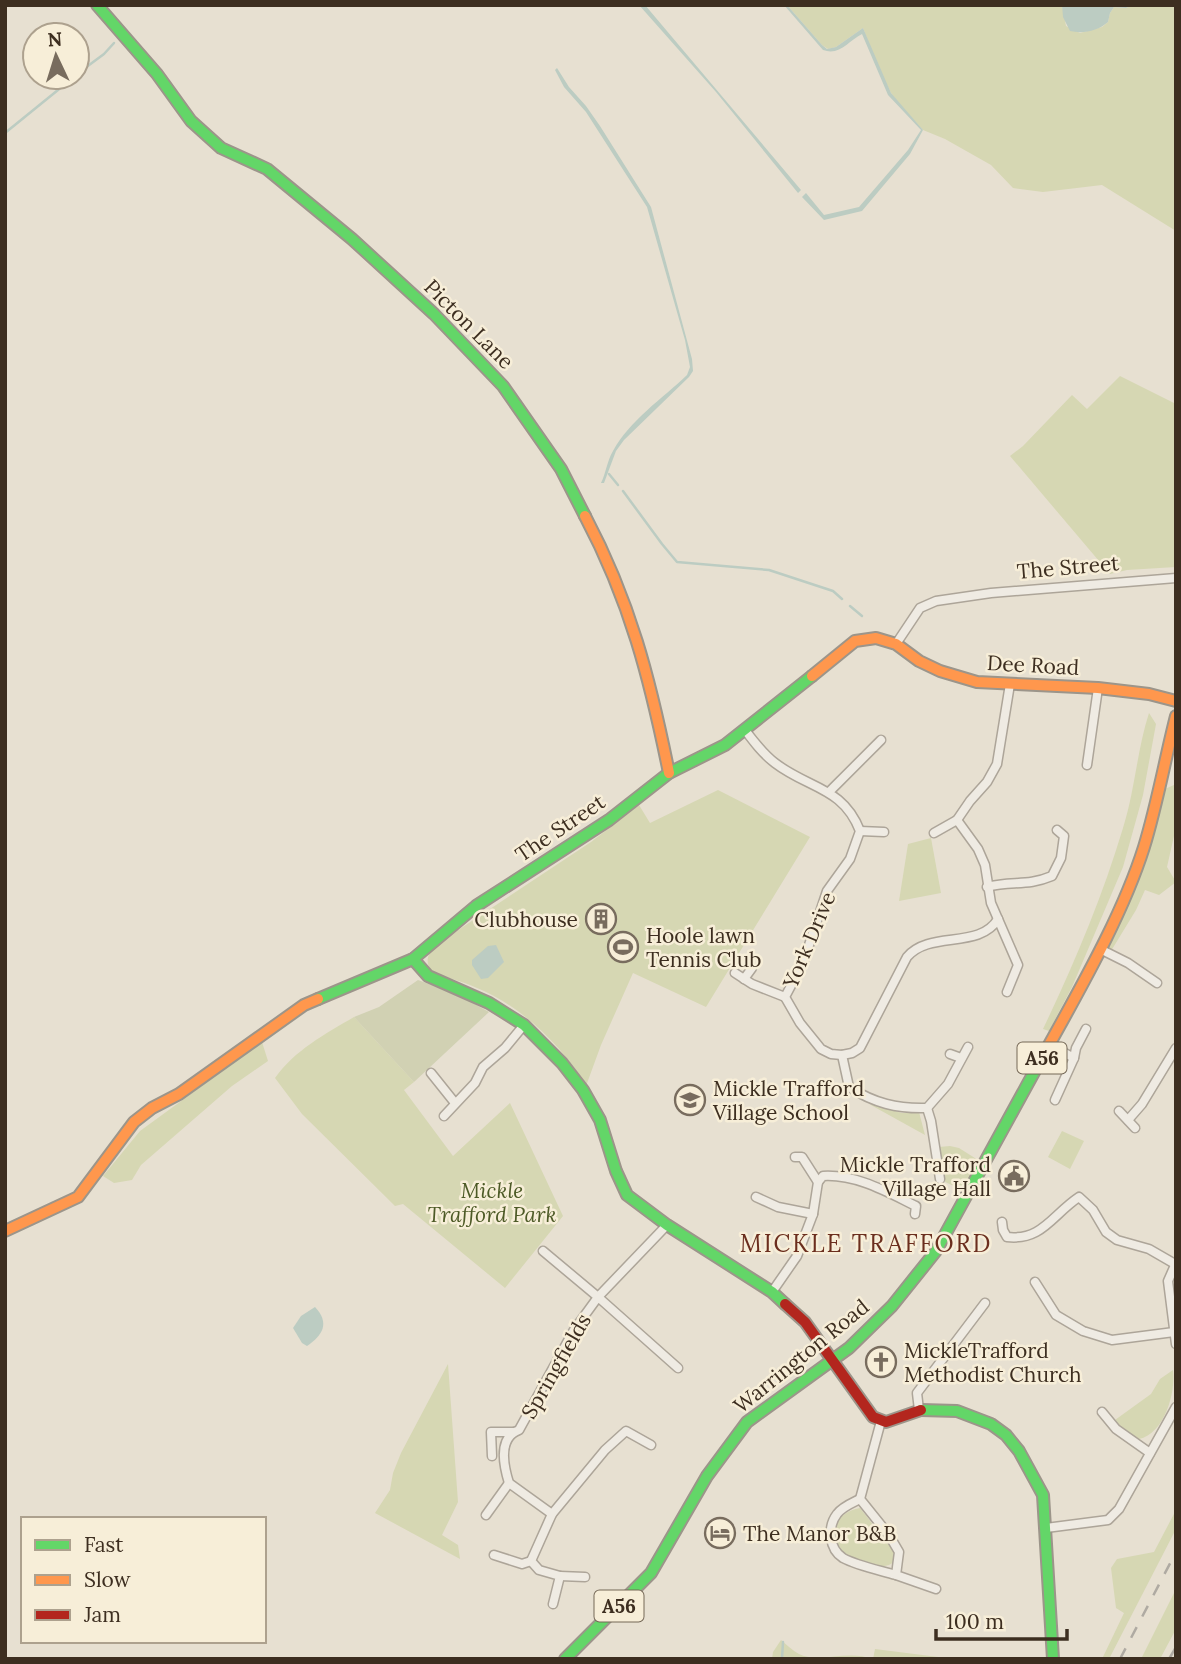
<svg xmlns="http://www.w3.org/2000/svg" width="1181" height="1664" font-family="Lora,serif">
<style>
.green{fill:#d6d7b3}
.cemetery{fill:#d1d1b3}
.water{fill:#bcccc2}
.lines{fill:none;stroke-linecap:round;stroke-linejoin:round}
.stream{stroke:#bcccc2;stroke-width:2.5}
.street-casing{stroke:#ada599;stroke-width:11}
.fast-casing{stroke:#9c958a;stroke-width:14}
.slow-casing{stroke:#9c958a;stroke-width:14}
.jam-casing{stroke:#9c958a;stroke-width:14}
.street{stroke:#efebe3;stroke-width:8}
.fast{stroke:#63d668;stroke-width:10}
.slow{stroke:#ff974d;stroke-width:10}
.jam{stroke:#b3261e;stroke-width:10}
.rail{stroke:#afaaa2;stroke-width:2.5;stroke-dasharray:12 12;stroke-linecap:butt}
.labels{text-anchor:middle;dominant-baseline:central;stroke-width:5;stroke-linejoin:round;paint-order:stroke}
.shield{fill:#f7eed8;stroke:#756857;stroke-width:2}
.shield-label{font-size:19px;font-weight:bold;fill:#3d2e20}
.street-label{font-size:21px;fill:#3d2e20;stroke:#f7eed8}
.poi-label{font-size:21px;fill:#3d2e20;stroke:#f7eed8;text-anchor:start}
.park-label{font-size:21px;font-style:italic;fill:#4d5a26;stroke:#f7eed8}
.quarter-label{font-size:24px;letter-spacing:2px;fill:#6b2e1e;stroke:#f7eed8}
</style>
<rect width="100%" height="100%" fill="#e7e0d1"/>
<g class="green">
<polygon points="787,5 1062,5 1066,26 1080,33 1102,27 1108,22 1110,13 1114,7 1126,8 1132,5 1176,5 1176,231 1102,185 1043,192 1013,188 991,165 945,139 923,130 900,105 891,93 879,69 863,28 836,47 828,49 822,45"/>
<polygon points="1120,376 1176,404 1176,567 1127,570 1110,574 1010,456 1023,446 1072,395 1087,409"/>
<path d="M1149 713 1156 724 1143 795 1123 867 1072 987 1049 1031 1043 1029C1074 964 1102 898 1123 828 1135 790 1137 750 1149 713Z"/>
<polygon points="1176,784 1176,827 1167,867 1176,882 1159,895 1145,890 1136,910 1111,951 1108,946 1141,872 1165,789"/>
<path d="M718 790 810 837 706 1007 633 973 601 1045 586 1086C563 1047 525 1010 484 991 467 983 450 978 432 973 425 962 427 956 434 946L591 842 639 805 650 823Z"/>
<polygon points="931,838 941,893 899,901 908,844"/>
<path d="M354 1017 414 1082 404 1090 453 1156 510 1103 563 1216 505 1288 403 1204 395 1206 302 1114 275 1078C295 1050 325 1034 354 1017Z"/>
<polygon points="262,1042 268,1061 232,1086 141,1165 132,1180 114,1183 103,1176 140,1131"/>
<polygon points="869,1104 902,1113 919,1112 925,1135"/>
<polygon points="1062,1131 1084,1141 1070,1169 1048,1157"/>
<polygon points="950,1146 959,1148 978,1160 963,1190 945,1182 939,1147"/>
<polygon points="448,1364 458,1502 442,1535 458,1545 460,1559 375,1513 390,1490 393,1473 401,1453"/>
<path d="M1173 1370C1176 1393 1164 1434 1139 1439L1120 1428 1115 1420 1151 1394 1160 1379Z"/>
<path d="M860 1508 896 1554 895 1561C886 1569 879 1566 869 1563 860 1561 850 1559 843 1552 826 1534 836 1512 860 1508Z"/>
<polygon points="1176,1510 1176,1529 1109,1659 1102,1659 1124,1613 1116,1608 1111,1568 1117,1559 1154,1552"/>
<polygon points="1176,1589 1176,1629 1160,1659 1141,1659"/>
<path d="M781 1640C787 1645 793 1651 799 1654 818 1664 849 1649 872 1659H772L773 1652Z"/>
<polygon points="875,1649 946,1658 946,1659 873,1659"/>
</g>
<polygon class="cemetery" points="418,980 456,994 489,1012 414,1082 354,1017 379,1007"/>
<g class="water">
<polygon points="639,5 645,5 801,190 798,193 716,92"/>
<path d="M784 5H787L822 45 827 49 836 47 863 28 891 93 923 130 910 154 862 211 824 220 802 197 806 193 824 215 859 207 908 150 921 130 888 95 862 34C848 41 840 56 823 50Z"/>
<path d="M1062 5H1132L1126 8 1114 7 1110 13 1108 22C1098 31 1083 34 1070 31L1063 17Z"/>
<path d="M557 68 569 87 586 106 600 126 651 207 692 359 693 371 689 377 624 440 616 451 604 483H601C606 473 607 461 613 451 630 420 662 399 687 375L690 367 685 340 647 207 586 112 564 87 555 70Z"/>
<polygon points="496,945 504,962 488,978 481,979 472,965 472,960 488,946"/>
<path d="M315 1307C330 1323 323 1335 307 1346L302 1343 293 1328 301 1316Z"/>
</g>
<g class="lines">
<g class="stream">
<polyline points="77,74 104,54 114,43"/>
<polyline points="5,133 74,77"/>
<polyline points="609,474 618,485"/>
<polyline points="623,491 662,544 677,562 769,570 833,591 842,599"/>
<polyline points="850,606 862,616"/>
<polyline points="782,1659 783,1642"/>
</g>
<g class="street-casing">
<g id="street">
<polyline points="896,644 920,608 936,601 991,593 1176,578"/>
<path d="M745 730C754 742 763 754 775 763 809 789 843 787 860 831L850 859 827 891 803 963 785 997 800 1023 821 1049 831 1054 842 1055 852 1053 860 1048 907 957C930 930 979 950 998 919"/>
<polyline points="1087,765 1098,688"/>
<polyline points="829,792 881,740"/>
<polyline points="957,820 978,849 985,865 991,903 1018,965 1007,992"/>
<polyline points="860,831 884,832"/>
<polyline points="934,833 957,820 970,801 987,782 997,764 1010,684"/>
<path d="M987 887C1012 880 1026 887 1052 876L1061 858 1064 836 1057 830"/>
<polyline points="1100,949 1128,963 1157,983"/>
<polyline points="735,973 752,984 785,997"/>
<polyline points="744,979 752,968"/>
<polyline points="1050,1045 1074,1058 1055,1100"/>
<polyline points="950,1054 961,1058"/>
<path d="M842 1055 849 1087C874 1103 897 1109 927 1108L948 1084 968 1047"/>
<polyline points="1074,1058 1076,1048 1086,1029"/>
<polyline points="431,1073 455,1103"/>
<polyline points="927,1108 931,1121 940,1179"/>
<polyline points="1119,1111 1135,1128"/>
<polyline points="444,1116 475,1083 483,1067 505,1048 524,1025"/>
<polyline points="1128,1120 1142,1104 1176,1048"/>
<path d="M818 1182 823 1176C856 1174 887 1192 916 1206L915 1214"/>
<polyline points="756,1197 778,1207 813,1214"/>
<path d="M1002 1222 1003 1230 1007 1237C1042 1241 1052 1215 1079 1197L1093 1210 1106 1232 1117 1240 1149 1249 1175 1264"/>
<polyline points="543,1251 598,1297 667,1225"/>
<polyline points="1176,1263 1168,1281 1176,1344"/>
<polyline points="1035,1282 1056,1315 1083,1331 1112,1340 1174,1332"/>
<polyline points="772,1292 797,1256 813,1214 818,1182 802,1157 795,1157"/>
<polyline points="919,1410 917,1393 985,1303"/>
<polyline points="1102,1412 1116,1429 1150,1453"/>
<polyline points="881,1421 860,1499 889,1535 899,1552 896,1575 936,1589"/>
<polyline points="492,1456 491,1432 513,1432"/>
<path d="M860 1499C852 1503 842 1507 837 1514 827 1527 829 1549 843 1558 858 1566 879 1570 896 1575"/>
<path d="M552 1514 509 1483C504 1467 497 1438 519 1430L574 1330 598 1297 678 1368"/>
<polyline points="486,1515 509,1483"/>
<polyline points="1046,1528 1108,1520 1119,1509 1176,1407"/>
<polyline points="494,1555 522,1564 531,1561"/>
<polyline points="560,1576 585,1577"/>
<polyline points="553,1604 560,1576 539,1570 531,1561 552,1514 605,1450 626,1431 651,1445"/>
</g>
</g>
<g class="fast-casing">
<g id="fast">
<polyline points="97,5 157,74 191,121 221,148 267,169 352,239 434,314 503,386 561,469 585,516"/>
<polyline points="413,959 428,976 489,1003 524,1025 562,1063 583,1090 600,1120 616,1171 627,1195 667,1225 772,1292 785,1304"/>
<polyline points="318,999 413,959 476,906 609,820 669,773 725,745 812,676"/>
<polyline points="921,1410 957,1411 991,1424 1006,1435 1019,1451 1043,1495 1053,1659"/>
<polyline points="565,1659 651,1573 707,1476 747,1422 849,1348 892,1306 936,1251 1043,1056"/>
</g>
</g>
<g class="slow-casing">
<g id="slow">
<path d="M585 516C630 601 650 679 669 773"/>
<polyline points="812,676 855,641 876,638 896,644 919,661 940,671 977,682 1098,688 1149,694 1176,701"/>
<path d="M1043 1056C1078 992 1122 917 1144 847 1157 805 1165 759 1176 716"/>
<polyline points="5,1231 78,1197 134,1122 152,1108 179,1094 304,1005 318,999"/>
</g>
</g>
<g class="jam-casing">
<polyline id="jam" points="785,1304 805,1322 873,1417 886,1422 921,1410"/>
</g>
<use href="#street" class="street"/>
<use href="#fast" class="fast"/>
<use href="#slow" class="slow"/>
<use href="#jam" class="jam"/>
<g class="rail">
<polyline points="1120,1659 1176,1552"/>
<polyline points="1169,1659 1176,1647"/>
</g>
</g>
<defs>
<g id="building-ring" transform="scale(1.575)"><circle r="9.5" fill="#f7eed8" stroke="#786c5e" stroke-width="1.5"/><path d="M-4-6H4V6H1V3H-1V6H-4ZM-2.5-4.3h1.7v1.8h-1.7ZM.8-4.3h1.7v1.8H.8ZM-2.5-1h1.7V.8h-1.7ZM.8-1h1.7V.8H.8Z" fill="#786c5e"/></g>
<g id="stadium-ring" transform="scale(1.575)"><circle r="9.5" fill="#f7eed8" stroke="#786c5e" stroke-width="1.5"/><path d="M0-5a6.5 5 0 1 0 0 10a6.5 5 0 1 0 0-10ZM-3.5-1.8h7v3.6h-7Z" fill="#786c5e"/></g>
<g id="school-ring" transform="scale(1.575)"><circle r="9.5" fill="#f7eed8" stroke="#786c5e" stroke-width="1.5"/><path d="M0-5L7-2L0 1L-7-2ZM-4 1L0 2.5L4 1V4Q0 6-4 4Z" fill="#786c5e"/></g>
<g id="civic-ring" transform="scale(1.575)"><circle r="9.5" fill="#f7eed8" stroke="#786c5e" stroke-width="1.5"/><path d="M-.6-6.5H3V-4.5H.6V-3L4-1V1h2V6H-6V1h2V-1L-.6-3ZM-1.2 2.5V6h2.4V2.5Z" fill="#786c5e"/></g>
<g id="church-ring" transform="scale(1.575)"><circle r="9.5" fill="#f7eed8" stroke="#786c5e" stroke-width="1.5"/><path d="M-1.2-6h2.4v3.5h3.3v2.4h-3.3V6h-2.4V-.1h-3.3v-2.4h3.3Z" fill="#786c5e"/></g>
<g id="hotel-ring" transform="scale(1.575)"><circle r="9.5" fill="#f7eed8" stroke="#786c5e" stroke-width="1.5"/><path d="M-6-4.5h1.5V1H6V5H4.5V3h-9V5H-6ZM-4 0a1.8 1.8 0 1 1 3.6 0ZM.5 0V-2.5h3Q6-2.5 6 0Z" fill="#786c5e"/></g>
</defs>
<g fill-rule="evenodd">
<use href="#building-ring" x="601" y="919"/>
<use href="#stadium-ring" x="623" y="947"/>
<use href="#school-ring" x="690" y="1100"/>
<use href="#civic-ring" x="1014" y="1176"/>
<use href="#church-ring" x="881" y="1362"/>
<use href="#hotel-ring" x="720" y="1533"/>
</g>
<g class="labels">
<g class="shield">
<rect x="1017.5" y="1042.5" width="49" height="31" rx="5"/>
<rect x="594.5" y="1590.5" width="49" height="31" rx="5"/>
</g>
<g class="shield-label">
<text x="1042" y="1058">A56</text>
<text x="619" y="1606">A56</text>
</g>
<g class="street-label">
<text transform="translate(469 324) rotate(45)">Picton Lane</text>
<text transform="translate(1068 567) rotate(-5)">The Street</text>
<text transform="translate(1033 665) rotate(3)">Dee Road</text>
<text transform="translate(560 828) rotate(-34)">The Street</text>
<text transform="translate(809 940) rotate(-67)">York Drive</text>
<text transform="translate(801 1356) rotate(-39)">Warrington Road</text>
<text transform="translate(556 1366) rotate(-60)">Springfields</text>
</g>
<g class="poi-label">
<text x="578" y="919" text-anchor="end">Clubhouse</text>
<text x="646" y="935">Hoole lawn<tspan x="646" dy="24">Tennis Club</tspan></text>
<text x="713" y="1088">Mickle Trafford<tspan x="713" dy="24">Village School</tspan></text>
<text x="991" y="1164" text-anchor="end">Mickle Trafford<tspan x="991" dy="24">Village Hall</tspan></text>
<text x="904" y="1350">MickleTrafford<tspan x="904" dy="24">Methodist Church</tspan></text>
<text x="743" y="1533">The Manor B&amp;B</text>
</g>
<g class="park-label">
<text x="492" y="1190">Mickle<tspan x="492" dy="24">Trafford Park</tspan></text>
</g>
<g class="quarter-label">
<text x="866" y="1243">MICKLE TRAFFORD</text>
</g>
</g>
<rect width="1181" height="1664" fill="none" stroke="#3d2e20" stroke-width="14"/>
<rect x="21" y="1517" width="245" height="126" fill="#f7eed8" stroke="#ada18e" stroke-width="2"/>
<rect x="35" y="1540" width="35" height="10" fill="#63d668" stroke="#ada18e" stroke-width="2"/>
<text x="84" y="1552" font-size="21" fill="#3d2e20">Fast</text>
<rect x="35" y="1575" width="35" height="10" fill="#ff974d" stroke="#ada18e" stroke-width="2"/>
<text x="84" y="1587" font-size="21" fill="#3d2e20">Slow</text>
<rect x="35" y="1610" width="35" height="10" fill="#b3261e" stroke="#ada18e" stroke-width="2"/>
<text x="84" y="1622" font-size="21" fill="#3d2e20">Jam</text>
<g transform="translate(56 56) rotate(356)"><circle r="33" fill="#f7eed8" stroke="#ada18e" stroke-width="2"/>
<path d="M0-5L12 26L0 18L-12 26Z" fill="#786c5e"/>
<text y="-10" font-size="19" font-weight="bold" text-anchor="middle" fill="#3d2e20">N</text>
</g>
<path d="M936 1629v10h131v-10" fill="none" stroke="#3d2e20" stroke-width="3.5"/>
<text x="946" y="1629" font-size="21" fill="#3d2e20" stroke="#f7eed8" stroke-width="5" paint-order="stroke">100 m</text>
</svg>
